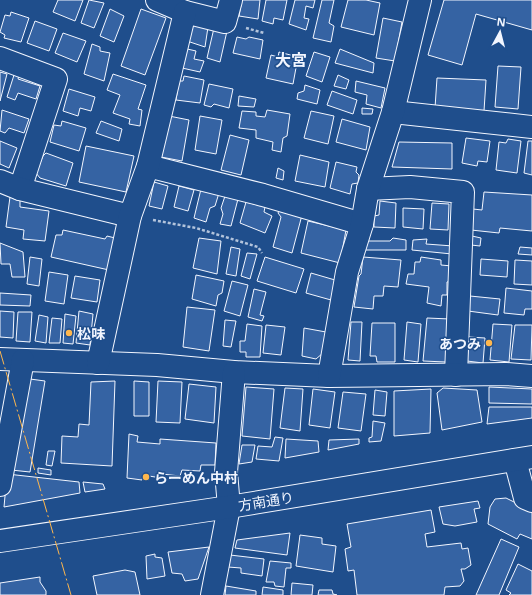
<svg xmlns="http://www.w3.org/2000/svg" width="532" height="595" font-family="'Open Sans','Noto Sans JP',sans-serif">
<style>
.building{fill:#3563a3;stroke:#f2f6ff}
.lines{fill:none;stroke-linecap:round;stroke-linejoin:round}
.minor-casing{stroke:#f2f6ff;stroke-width:24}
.major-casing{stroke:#f2f6ff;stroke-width:24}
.path{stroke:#b3c4dc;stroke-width:2.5;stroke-dasharray:3 2;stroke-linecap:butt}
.minor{stroke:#1f4e8c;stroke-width:22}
.major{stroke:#1f4e8c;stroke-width:22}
.power{stroke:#ffb74d;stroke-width:1;stroke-dasharray:14 3 2 3;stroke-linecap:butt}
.poi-dot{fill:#ffb74d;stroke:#1f4e8c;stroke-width:1.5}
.labels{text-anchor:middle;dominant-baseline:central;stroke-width:3;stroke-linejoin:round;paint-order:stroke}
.poi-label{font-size:14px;font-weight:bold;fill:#f2f6ff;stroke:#1f4e8c;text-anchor:start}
.street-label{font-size:14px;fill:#f2f6ff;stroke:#1f4e8c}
.quarter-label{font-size:16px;font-weight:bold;fill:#f2f6ff;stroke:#1f4e8c}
</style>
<rect width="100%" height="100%" fill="#1f4e8c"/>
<g class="building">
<polygon points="58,0 83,0 75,21 53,12"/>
<polygon points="89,0 104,3 94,28 81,23"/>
<polygon points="242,0 260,0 258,19 239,16"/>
<polygon points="266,0 287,0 283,20 274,18 273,24 262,21"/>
<polygon points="295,0 315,0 313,8 306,6 304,18 309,19 306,30 289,24"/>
<polygon points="322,0 334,0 329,23 334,26 331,42 313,38"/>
<polygon points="348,0 366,0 380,3 374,35 341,27"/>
<polygon points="444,0 532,0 532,30 476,14 462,65 428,55"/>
<polygon points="110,9 124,16 114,42 100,36"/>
<polygon points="141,9 166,18 145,75 121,66"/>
<polygon points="11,12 29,18 21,42 4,38 5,35 0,32 5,15 10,16"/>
<polygon points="383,18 402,22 395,61 376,58"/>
<polygon points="35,21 57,29 49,51 27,43"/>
<polygon points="190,24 208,27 205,47 187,41"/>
<polygon points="214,28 227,31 220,62 207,58"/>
<polygon points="63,33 86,41 77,62 55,53"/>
<polygon points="237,37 246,39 249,37 263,40 260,59 233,53"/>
<polygon points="92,44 100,47 100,51 110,53 104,81 84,74"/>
<polygon points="183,48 196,51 194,59 204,61 200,72 182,68"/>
<polygon points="340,49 374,63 373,73 335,63"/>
<polygon points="279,52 298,57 293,84 266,78 271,55 278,57"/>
<polygon points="314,52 330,57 322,82 306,76"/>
<polygon points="498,66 521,67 518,109 495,107"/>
<polygon points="0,72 7,74 0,101"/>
<polygon points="113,74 146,85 138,109 142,110 140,126 129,124 130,119 113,113 120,95 107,90"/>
<polygon points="14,75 19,75 18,79 40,86 36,99 18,93 15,100 7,97"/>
<polygon points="338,75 349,80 346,89 334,86"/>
<polygon points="184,76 204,80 200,103 176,100 179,81 183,81"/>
<polygon points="437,78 486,80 484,111 435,108"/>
<polygon points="356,81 385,88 381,108 366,104 367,95 355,92"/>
<polygon points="209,84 233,89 229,108 214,104 211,107 204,105"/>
<polygon points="305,85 320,90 317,104 297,99 298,93 304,91"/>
<polygon points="69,89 95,97 91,111 80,108 78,116 63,111"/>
<polygon points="332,91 357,100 353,114 327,105"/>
<polygon points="239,96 256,99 254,107 238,106"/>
<polygon points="362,108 373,109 372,114 362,114"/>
<polygon points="2,110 29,119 24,133 9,128 5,133 0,131"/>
<polygon points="267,110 290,114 287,136 283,138 281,152 272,150 273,142 256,138 256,130 239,128 242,111 256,112 256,116 265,117"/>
<polygon points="311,111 334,116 328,144 304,138"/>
<polygon points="169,116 189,120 182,161 161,157"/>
<polygon points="200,116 222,120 216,154 195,150"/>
<polygon points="342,119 370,127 366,150 336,142"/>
<polygon points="62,121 86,128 79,151 50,142 54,125 61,126"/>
<polygon points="101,121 122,129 119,141 96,133"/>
<polygon points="230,135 249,140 241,175 221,170"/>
<polygon points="466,138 490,141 487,162 478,161 477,166 462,163"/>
<polygon points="508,139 521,141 517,173 496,170 499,142 506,143"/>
<polygon points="0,141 17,148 9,168 0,164"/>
<polygon points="528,141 532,141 532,175 524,173"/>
<polygon points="399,142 452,143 452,169 392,167"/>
<polygon points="86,146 134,156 126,192 79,182"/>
<polygon points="46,153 73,163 66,186 40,178 36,173 43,156"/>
<polygon points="300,155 329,162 325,187 295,181"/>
<polygon points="336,162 357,167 356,172 359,175 358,183 352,184 350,194 330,188"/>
<polygon points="278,168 284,171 283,180 276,178"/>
<polygon points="154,182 168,186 162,209 149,206"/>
<polygon points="179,186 194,190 188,211 174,207"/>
<polygon points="201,189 219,193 215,206 210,208 206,222 194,218"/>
<polygon points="484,192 532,195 532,231 500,228 499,233 471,230 473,209 482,210"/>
<polygon points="225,196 238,199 231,226 220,224 223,214 221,208"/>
<polygon points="10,197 20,199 20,207 49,211 45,241 23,239 24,230 6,227"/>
<polygon points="380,201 396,203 395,228 374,227 374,216 379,215"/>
<polygon points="246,202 265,207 264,212 272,216 265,233 240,223"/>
<polygon points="432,203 449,204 448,230 430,229"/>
<polygon points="280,208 302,215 292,253 273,247 281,217 278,213"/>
<polygon points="403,208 424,209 423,229 403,227"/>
<polygon points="308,221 346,230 340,263 301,253"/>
<polygon points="63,230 105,239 107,236 115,238 109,270 51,257 56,235 62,235"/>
<polygon points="472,236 481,238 480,246 471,245"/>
<polygon points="199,238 221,241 217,274 193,268"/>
<polygon points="393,238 406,240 406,250 365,250 365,241 390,241"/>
<polygon points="427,239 426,244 453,246 452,254 412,250 413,240"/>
<polygon points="0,243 23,252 25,277 12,277 10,264 1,264"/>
<polygon points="231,247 240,249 236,276 226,274"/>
<polygon points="520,247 532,248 532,255 518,254"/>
<polygon points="247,253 257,254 250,279 241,276"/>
<polygon points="30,257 42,259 39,286 27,284"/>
<polygon points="265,257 304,269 296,293 257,281"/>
<polygon points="363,257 401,260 398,287 384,286 383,296 374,296 373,309 354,307 359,276 361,274"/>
<polygon points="421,257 441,260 441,265 452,266 451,281 447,282 447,295 442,295 441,306 427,303 429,287 406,284 408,274 414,274 415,262 420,262"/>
<polygon points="481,259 508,261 507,277 480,275"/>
<polygon points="515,260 532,261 532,285 514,284"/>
<polygon points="49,272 68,275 64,304 45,301"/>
<polygon points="311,273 335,280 331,300 306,293"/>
<polygon points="196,275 224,281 222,293 218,295 216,306 192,299"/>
<polygon points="75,276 100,280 97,302 71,298"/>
<polygon points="232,281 248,285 240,316 224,311"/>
<polygon points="506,288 532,291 532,309 525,309 524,315 504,313"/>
<polygon points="254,289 266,292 260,315 264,316 262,321 248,317"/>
<polygon points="0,293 31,295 30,306 0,305"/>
<polygon points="470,296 500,299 498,315 468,311"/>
<polygon points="187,307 215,310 209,351 183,347"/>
<polygon points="0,311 14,312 13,338 0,337"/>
<polygon points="79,311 93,314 90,345 76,343"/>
<polygon points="18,312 32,312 30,342 16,341"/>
<polygon points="65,314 76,316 73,344 63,343"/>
<polygon points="39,315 48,317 46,343 35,341"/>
<polygon points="52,318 62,319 60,343 49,343"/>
<polygon points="427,318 450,319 446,362 423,361"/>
<polygon points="225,320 236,321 231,347 223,346"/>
<polygon points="351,322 362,322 360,361 348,360"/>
<polygon points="407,322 421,324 418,362 404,360"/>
<polygon points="372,323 395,323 395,362 377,362 376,356 370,356"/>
<polygon points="247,324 262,326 260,357 246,357 246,352 240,352 240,341 245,341"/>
<polygon points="493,324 512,325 509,362 490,360"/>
<polygon points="266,325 285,327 281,355 263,353"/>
<polygon points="515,325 532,325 531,360 511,359"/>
<polygon points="304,328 326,332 323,353 316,359 302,356"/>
<polygon points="469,337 485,338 483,363 467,361"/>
<polygon points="30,379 45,381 30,472 11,470"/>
<polygon points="115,381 112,466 61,463 62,436 78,437 79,424 89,425 91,382"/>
<polygon points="134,381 149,382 149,416 134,416"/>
<polygon points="158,381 182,382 180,423 156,422"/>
<polygon points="189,384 216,387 214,423 185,419"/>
<polygon points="246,387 274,389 270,439 242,436"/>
<polygon points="489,387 532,389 532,404 489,403"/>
<polygon points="285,388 303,389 300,431 280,428"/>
<polygon points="443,388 477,390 482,422 442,430 437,393"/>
<polygon points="313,389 335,392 330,428 309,425"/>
<polygon points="431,389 430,433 394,436 394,391"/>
<polygon points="375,390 387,392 385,416 373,415"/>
<polygon points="343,392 366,394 361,431 338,428"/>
<polygon points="489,407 532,407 532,418 487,424"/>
<polygon points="373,421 385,423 381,441 369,442 369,438 372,437"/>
<polygon points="129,434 138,436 137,442 160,444 160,439 216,443 215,465 201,465 200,471 182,470 180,476 162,474 161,478 143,475 142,480 127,478"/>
<polygon points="275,437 283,438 279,461 256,459 258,446 272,447"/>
<polygon points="286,439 318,441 319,452 285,458"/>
<polygon points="359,439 359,444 328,450 329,440"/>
<polygon points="242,445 255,445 252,462 239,464"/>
<polygon points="48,451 55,451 52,466 46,465"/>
<polygon points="38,468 51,470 51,475 38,473"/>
<polygon points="7,474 79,482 80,493 4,507"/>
<polygon points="83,482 103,484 105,489 85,492"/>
<polygon points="506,498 532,511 532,539 520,534 517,539 488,524 490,507 495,499"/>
<polygon points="478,501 480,508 474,509 477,522 455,526 443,524 439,507"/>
<polygon points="431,510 435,532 425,534 427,547 461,543 462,549 468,548 471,565 465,569 461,569 464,581 460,586 445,587 444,595 357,595 354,570 348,571 345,549 351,547 347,524"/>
<polygon points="290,533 287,555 235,548 237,540"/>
<polygon points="300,535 322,538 322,544 336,546 333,572 296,566"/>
<polygon points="501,539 519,547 499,595 476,595"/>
<polygon points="209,547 198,579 185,581 182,574 172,573 168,552"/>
<polygon points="155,554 155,557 162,558 165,576 147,579 146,556"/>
<polygon points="230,555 264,559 262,576 241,573 241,568 228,567"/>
<polygon points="270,561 291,563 291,568 286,568 284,587 275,586 274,582 266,582"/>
<polygon points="518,564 532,571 532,595 509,595 511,593 506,590"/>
<polygon points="125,570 135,572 140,595 97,595 93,576"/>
<polygon points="40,577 40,582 46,591 46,595 0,595 0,583"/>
<polygon points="292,583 313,585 312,595 291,595"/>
<polygon points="226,586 256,591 256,595 225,595"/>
<polygon points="263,587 283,590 283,595 262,595"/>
<polygon points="319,590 332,590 333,594 337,595 318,595"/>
</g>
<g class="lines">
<g class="minor-casing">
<g id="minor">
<polyline points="157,0 185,12 225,22 231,0"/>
<polyline points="0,58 56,79 20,189"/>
<polyline points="393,112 532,127"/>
<polyline points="148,166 263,195 362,224"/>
<polyline points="0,181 20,189 130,216"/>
<polyline points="368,189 410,187 463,192 456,375"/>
<polyline points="0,359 157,365 234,372 329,376 506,374 532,376"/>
<polyline points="98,363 130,216 148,166 185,12"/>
<polyline points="329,376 347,272 362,224 368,189 393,112 420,0"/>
<polyline points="515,460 525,498 532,501"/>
<polyline points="0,485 23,360"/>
<polyline points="212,595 229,507 226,472 234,372"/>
</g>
</g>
<g class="major-casing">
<polyline id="major" points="0,541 229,507 532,457"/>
</g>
<g class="path">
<polyline points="246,28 264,33"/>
<polyline points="153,220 196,228 258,247 262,253"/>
</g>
<use href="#minor" class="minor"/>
<use href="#major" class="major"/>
<polyline class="power" points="0,351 71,595"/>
</g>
<g class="poi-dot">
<circle cx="69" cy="333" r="4"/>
<circle cx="489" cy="343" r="4"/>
<circle cx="146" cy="477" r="4"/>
</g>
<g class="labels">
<g class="poi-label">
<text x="77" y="333">松味</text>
<text x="481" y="343" text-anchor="end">あつみ</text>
<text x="154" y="477">らーめん中村</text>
</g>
<g class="street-label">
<text transform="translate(266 501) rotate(-9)">方南通り</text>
</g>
<g class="quarter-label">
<text x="291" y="60">大宮</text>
</g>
</g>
<g transform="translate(500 32) rotate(7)" stroke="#1f4e8c" stroke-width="3" paint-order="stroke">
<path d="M0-3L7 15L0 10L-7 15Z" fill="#f2f6ff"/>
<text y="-6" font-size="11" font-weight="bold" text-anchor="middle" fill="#f2f6ff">N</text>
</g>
</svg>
